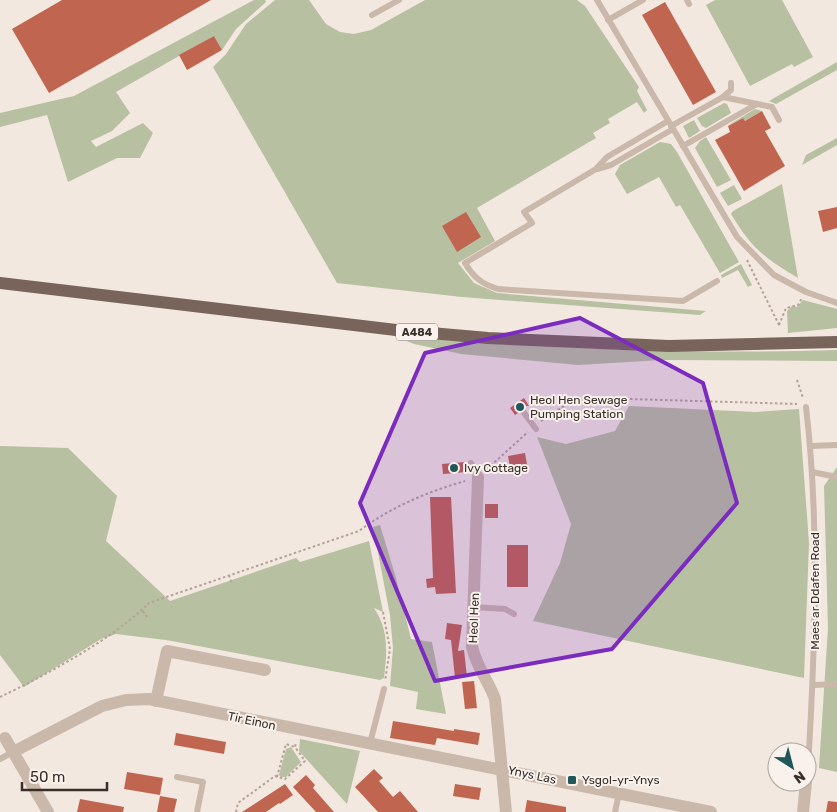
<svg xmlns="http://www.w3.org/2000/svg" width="837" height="812" font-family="Rubik,sans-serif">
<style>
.green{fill:#b7c0a0}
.building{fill:#c0654f}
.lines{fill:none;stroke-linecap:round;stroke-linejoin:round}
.path{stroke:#b5a296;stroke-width:2;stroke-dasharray:2.5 2.5;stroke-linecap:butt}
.service{stroke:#cab8ab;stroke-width:6}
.minor{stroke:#cab8ab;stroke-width:12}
.primary{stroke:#79645c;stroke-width:12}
.marked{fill:#7b2cbf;fill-opacity:0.2;stroke:#7b2cbf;stroke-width:4;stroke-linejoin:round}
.poi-dot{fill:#215758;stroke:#f9f2ec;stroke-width:2}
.labels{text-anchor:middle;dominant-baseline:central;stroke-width:4;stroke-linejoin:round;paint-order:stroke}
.shield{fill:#f9f2ec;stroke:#726964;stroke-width:1}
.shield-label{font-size:11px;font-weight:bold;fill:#382e2a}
.poi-label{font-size:12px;fill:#382e2a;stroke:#f9f2ec;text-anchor:start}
.street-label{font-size:12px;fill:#382e2a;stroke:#f9f2ec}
</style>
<rect width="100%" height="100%" fill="#f2e8df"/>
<g class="green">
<polygon points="254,0 265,0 266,2 236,29 222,50 214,36 116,92 130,113 112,131 91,141 96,147 143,123 153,133 140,158 117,158 68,182 47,115 0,127 0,113 74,96"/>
<polygon points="275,0 309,0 326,24 340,32 354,34 371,30 425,0 577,0 585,6 639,87 637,91 647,110 644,113 637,102 608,119 610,123 593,133 596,138 477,208 495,241 458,263 474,283 497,293 706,311 700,315 462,297 337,283 213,67 226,54 246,24"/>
<polygon points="715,0 782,0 813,57 794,67 792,64 750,86 706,5"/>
<polygon points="837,62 837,70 776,104 769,101"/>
<polygon points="724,103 727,104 731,113 706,128 702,126 697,118"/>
<polygon points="755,109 762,111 745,121 743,118 727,126"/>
<polygon points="694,120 700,131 689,138 683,126"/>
<polygon points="706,137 731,180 717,187 695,148 700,141"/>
<polygon points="837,138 837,145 802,165 806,155"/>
<polygon points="660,142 671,144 677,152 739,262 720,273 680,205 676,207 659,177 627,194 615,174 620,165"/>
<path d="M782 184 798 278C766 259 751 248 731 214L733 211Z"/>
<polygon points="734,185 742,199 728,206 720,193"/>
<polygon points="741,264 752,285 748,287 738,270 722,278 721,275"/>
<polygon points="803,300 837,309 837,328 788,333 787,311 792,306 797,307"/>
<path d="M392 335C541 348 688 355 837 350V361L662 360 578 365 461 354 414 344Z"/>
<polygon points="629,406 755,412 799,409 809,543 804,678 533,621 560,563 571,524 537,437 566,444 615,431"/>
<path d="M0 446 68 448 117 496 106 541 170 601 296 558 300 562 369 541 383 612 374 608C389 630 387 652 384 678L380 680 166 640 116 634 101 639 24 687 0 655Z"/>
<polygon points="837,467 837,772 819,768 828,628 824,486"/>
<polygon points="380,525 396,578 411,639 432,642 446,714 416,709 418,692 390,686 393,648 390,615 373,527"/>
<polygon points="300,739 360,751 347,804 299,751"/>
<polygon points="291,747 301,762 286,777 281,777 279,775 286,749"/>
</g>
<g class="building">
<polygon points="62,0 211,0 49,93 12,29"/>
<polygon points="665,2 716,92 693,105 642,15"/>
<polygon points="214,36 222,50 187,70 179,55"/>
<polygon points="762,111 771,128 765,131 785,166 744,191 715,140 730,132 728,126 743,118 745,121"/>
<polygon points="837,207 837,228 823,232 818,211"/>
<polygon points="466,212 481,237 457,252 442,226"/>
<polygon points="524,398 529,406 519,406 518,413 515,415 510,408"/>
<polygon points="525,453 528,470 511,473 508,456"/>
<polygon points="465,462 466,472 443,474 442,464"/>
<polygon points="430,497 451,497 456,593 436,594 435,587 427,588 426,579 433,578"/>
<rect x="485" y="504" width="13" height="14"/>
<rect x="507" y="545" width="21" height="42"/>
<polygon points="447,623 462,625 458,651 464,650 467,677 455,678 451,640 445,639"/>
<polygon points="474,681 477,708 465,709 462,682"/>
<polygon points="393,721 454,731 454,729 480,733 478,745 437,738 435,745 390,738"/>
<polygon points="176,733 226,742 224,754 174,745"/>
<polygon points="374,769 383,778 379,781 393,797 400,791 418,812 378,812 355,787"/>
<polygon points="127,772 163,778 160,795 124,789"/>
<polygon points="306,775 315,785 313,788 334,812 316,812 293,787"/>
<polygon points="285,784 293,795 280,804 279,803 266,812 242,812"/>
<polygon points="455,784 481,788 479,800 453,796"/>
<polygon points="160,796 177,799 174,812 157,812"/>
<polygon points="80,799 124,807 123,812 77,812"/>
<polygon points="527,800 566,807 566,812 525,812"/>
<polygon points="828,801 837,802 837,812 826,812"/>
</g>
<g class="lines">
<g class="path">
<polyline points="747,260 780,327"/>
<polyline points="779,325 786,308 798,305 802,298"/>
<polyline points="797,380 803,398"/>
<polyline points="541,421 570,402 596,398 797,404"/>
<polyline points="487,469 528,432"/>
<polyline points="229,575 232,584"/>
<polyline points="143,611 147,617"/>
<polyline points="383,612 390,649 385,681"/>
<path d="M0 697C46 675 113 639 149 603L359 531C391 507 427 492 465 481"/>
<polyline points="277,777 286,744 295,747"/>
<polyline points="236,812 238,803 275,776 285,779 305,761 295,747 296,742"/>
</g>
<g class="service">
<polyline points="597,0 737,237 774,275 806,292 837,303"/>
<polyline points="687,0 689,4"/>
<polyline points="372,15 399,0"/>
<polyline points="608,20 643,0"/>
<polyline points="723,97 731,90 731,83"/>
<path d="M668 121 607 157 596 169 524 212 532 223 465 263C474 278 482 284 498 289L683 301 717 281"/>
<polyline points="671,126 723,97 772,107 779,120"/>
<polyline points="683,146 757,104"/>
<polyline points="597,169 611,165 673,129"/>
<path d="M806 407C820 527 815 648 808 768"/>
<polyline points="522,410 536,429"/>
<polyline points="810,446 837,445"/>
<polyline points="471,463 478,477"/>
<polyline points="812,472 837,477"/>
<polyline points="474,607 505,609 514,614"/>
<polyline points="813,685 837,684"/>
<polyline points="370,743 384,689"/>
<polyline points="0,759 13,752"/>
<polyline points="177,777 203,782 197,812"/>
<polyline points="615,812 619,793"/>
</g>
<g class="minor">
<path d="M478 477 472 647C477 668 488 680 495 699L506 812"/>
<polyline points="156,701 167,651 265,670"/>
<polyline points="5,738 48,812"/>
<polyline points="13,752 102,706 126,700 149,699 711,812"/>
<polyline points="807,774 808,768"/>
<polyline points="803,812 806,782"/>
</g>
<polyline class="primary" points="0,283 396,330 488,338 669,346 837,342"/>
</g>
<path class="marked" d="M580 318 703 383 737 503 612 649 435 681 360 503 425 353Z"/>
<g class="poi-dot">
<circle cx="520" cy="407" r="5"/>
<circle cx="454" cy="468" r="5"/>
<rect x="567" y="775" width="10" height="10" rx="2.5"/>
</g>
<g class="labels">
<rect class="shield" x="396" y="323.5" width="42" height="17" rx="4"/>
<g class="shield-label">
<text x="417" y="332">A484</text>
</g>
<g class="poi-label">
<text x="530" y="400">Heol Hen Sewage<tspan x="530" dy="14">Pumping Station</tspan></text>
<text x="464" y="468">Ivy Cottage</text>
<text x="582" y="780">Ysgol-yr-Ynys</text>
</g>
<g class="street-label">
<text transform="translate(815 591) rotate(-90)">Maes ar Ddafen Road</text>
<text transform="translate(474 618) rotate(-88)">Heol Hen</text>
<text transform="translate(252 721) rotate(12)">Tir Einon</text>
<text transform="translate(532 775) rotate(12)">Ynys Las</text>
</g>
</g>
<g transform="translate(792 767) rotate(144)"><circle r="24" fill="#f9f2ec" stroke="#aca49e"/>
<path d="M0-4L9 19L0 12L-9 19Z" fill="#215758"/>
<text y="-8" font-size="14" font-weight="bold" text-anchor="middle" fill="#382e2a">N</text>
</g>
<path d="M22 782v8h85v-8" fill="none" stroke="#382e2a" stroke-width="2.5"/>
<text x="30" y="782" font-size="15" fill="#382e2a" stroke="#f9f2ec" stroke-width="4" paint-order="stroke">50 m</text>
</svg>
